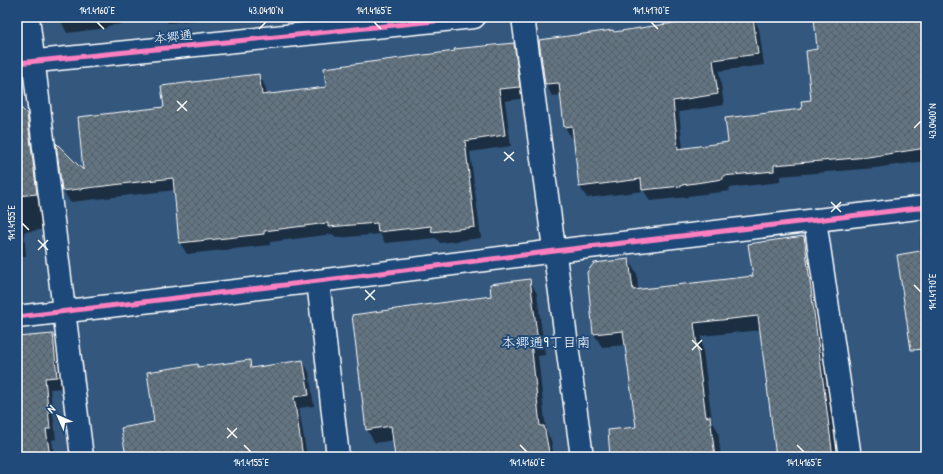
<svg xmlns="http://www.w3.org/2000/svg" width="943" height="474" font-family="'Patrick Hand','Klee One',sans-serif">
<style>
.shadow{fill:#0007}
.building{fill:url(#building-cross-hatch);stroke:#fff}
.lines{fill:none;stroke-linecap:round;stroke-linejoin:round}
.street-casing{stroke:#fff;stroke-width:25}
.secondary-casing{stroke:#fff;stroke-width:25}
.street{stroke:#1f4a7a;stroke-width:22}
.secondary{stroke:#1f4a7a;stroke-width:22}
.cycleway-casing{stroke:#1f4a7a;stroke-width:8}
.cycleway{stroke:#ff80c0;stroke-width:5}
.ticks{fill:none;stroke:#fff;stroke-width:1.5}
.labels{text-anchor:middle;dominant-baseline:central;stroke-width:4;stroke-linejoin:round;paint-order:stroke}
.street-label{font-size:13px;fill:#fff;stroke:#1f4a7a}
.neighbourhood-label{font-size:14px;fill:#fff;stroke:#1f4a7a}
.neatline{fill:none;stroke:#fff;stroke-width:1.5}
.ticks-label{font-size:10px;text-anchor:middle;fill:#fff}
</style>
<defs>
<pattern id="building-cross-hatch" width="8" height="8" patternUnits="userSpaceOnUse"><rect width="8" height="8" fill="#637583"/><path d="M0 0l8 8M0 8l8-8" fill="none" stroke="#565e65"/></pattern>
</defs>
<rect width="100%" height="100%" fill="#33577d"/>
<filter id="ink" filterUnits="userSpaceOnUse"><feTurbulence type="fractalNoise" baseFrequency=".025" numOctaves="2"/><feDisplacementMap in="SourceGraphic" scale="8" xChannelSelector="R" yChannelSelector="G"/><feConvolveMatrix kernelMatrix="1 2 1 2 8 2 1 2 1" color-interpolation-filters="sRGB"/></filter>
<g filter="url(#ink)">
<g class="shadow">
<polygon points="59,17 205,17 205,19 168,23 165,18 107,26 107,28 67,33"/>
<polygon points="753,17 759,29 764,65 719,71 724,105 679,112 683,149 729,143 803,110 813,101 818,50 815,17 926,17 926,161 875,168 780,176 780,182 729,188 730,191 688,196 688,197 650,201 644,191 587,198 580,187 575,138 571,138 565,127 561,95 552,96 546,84 540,41 614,33 706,19 707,22"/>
<polygon points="513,44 520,56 526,98 505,101 511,146 470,152 481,238 440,243 436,238 385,243 380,234 336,238 333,234 270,242 270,245 187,254 180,243 175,190 70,202 63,190 165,108 259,75 265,86 267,95 327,87"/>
<polygon points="17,105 27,115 35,130 47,229 24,232 26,256 17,257"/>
<polygon points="804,237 812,250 839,457 777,457 761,330 701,336 712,421 718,431 721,457 611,457 638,428 626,345 602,347 594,334 588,273 629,260 637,274 638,290 754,277"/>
<polygon points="926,238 926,328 920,239"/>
<polygon points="530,280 537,294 545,355 538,356 546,431 551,440 554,457 396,457 394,440 375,443 367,430 493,297"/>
<polygon points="53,335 59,346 63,388 50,389 56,439 52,440 54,457 17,457 17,338"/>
<polygon points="249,361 254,369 303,361 309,372 314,406 299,408 307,457 127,457 127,455 155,423 197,365 199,368"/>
</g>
<g class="building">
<polygon points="745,17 753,17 758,54 713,60 718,94 673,101 678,149 728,142 725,118 802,109 801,101 811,100 806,51 817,49 814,17 926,17 926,148 868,157 774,165 774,171 723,176 723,179 682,185 682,186 642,190 641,179 579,187 572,126 564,127 559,83 545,84 539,40 613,30 614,32 706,18 707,22"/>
<polygon points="514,43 520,87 499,89 505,135 465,141 475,227 432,232 431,226 378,232 377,223 328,227 328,223 264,231 264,234 179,243 173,178 62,191 56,143 83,170 78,117 164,107 161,86 259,74 262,95 326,87 324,68 455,51 454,49"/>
<polygon points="17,104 27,114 37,194 17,196"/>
<polygon points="804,236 833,457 776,457 758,316 694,323 706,417 710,416 715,457 610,457 608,430 636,427 623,331 593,334 587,272 594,263 629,259 633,290 753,276 748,244"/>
<polygon points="926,250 926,349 911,350 897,255"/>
<polygon points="530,279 538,342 531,342 540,426 544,426 550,457 395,457 391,426 366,430 352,315 491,296 490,284"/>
<polygon points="53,334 57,377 45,378 50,429 46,429 50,457 17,457 17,337"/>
<polygon points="250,360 251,368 303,360 309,395 294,397 303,457 144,457 143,453 126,456 121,428 154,422 147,372 198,364 198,367"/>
</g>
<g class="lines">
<g class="street-casing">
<g id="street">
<polyline points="28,17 82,457"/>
<polyline points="523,17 582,457"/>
<polyline points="815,220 850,457"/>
<polyline points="318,281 338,457"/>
<polyline points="17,317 318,281 555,251 926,207"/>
</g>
</g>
<g class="secondary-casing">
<polyline id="secondary" points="17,63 474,17"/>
</g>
<use href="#street" class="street"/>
<use href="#secondary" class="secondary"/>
<g class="cycleway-casing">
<g id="cycleway">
<polyline points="17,63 474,17"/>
<polyline points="17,317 318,281 555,251 926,207"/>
</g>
</g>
<use href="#cycleway" class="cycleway"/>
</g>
</g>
<path class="ticks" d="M97 22 104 29M374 22 381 29M651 22 658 29M259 29 266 22M177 101 187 111M177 111 187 101M914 128 921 121M504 152 514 161M504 161 514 152M831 202 841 212M831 212 841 202M22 223 29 230M38 240 48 250M38 250 48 240M914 285 921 292M365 290 375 300M365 300 375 290M692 340 702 350M692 350 702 340M227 428 237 438M227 438 237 428M244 445 251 452M520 445 527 452M797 445 804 452"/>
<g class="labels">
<g class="street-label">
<text transform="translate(173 36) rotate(-6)">本郷通</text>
</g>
<g class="neighbourhood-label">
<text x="546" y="341">本郷通9丁目南</text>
</g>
</g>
<rect width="943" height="474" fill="none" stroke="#1f4a7a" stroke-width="44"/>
<g transform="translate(58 416) rotate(315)" stroke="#1f4a7a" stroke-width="3" paint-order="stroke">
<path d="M0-3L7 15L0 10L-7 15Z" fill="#ffffff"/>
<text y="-6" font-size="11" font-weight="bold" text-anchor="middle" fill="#ffffff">N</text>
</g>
<rect x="22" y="22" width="899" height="430" class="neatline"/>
<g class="ticks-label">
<text x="97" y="14">141.4160°E</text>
<text x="266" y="14">43.0410°N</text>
<text x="374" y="14">141.4165°E</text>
<text x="651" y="14">141.4170°E</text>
<text transform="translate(932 121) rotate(-90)" y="4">43.0400°N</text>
<text transform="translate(11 223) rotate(-90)" y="4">141.4155°E</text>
<text transform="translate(932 292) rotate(-90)" y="4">141.4170°E</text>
<text x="251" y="466">141.4155°E</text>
<text x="527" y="466">141.4160°E</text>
<text x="804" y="466">141.4165°E</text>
</g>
</svg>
